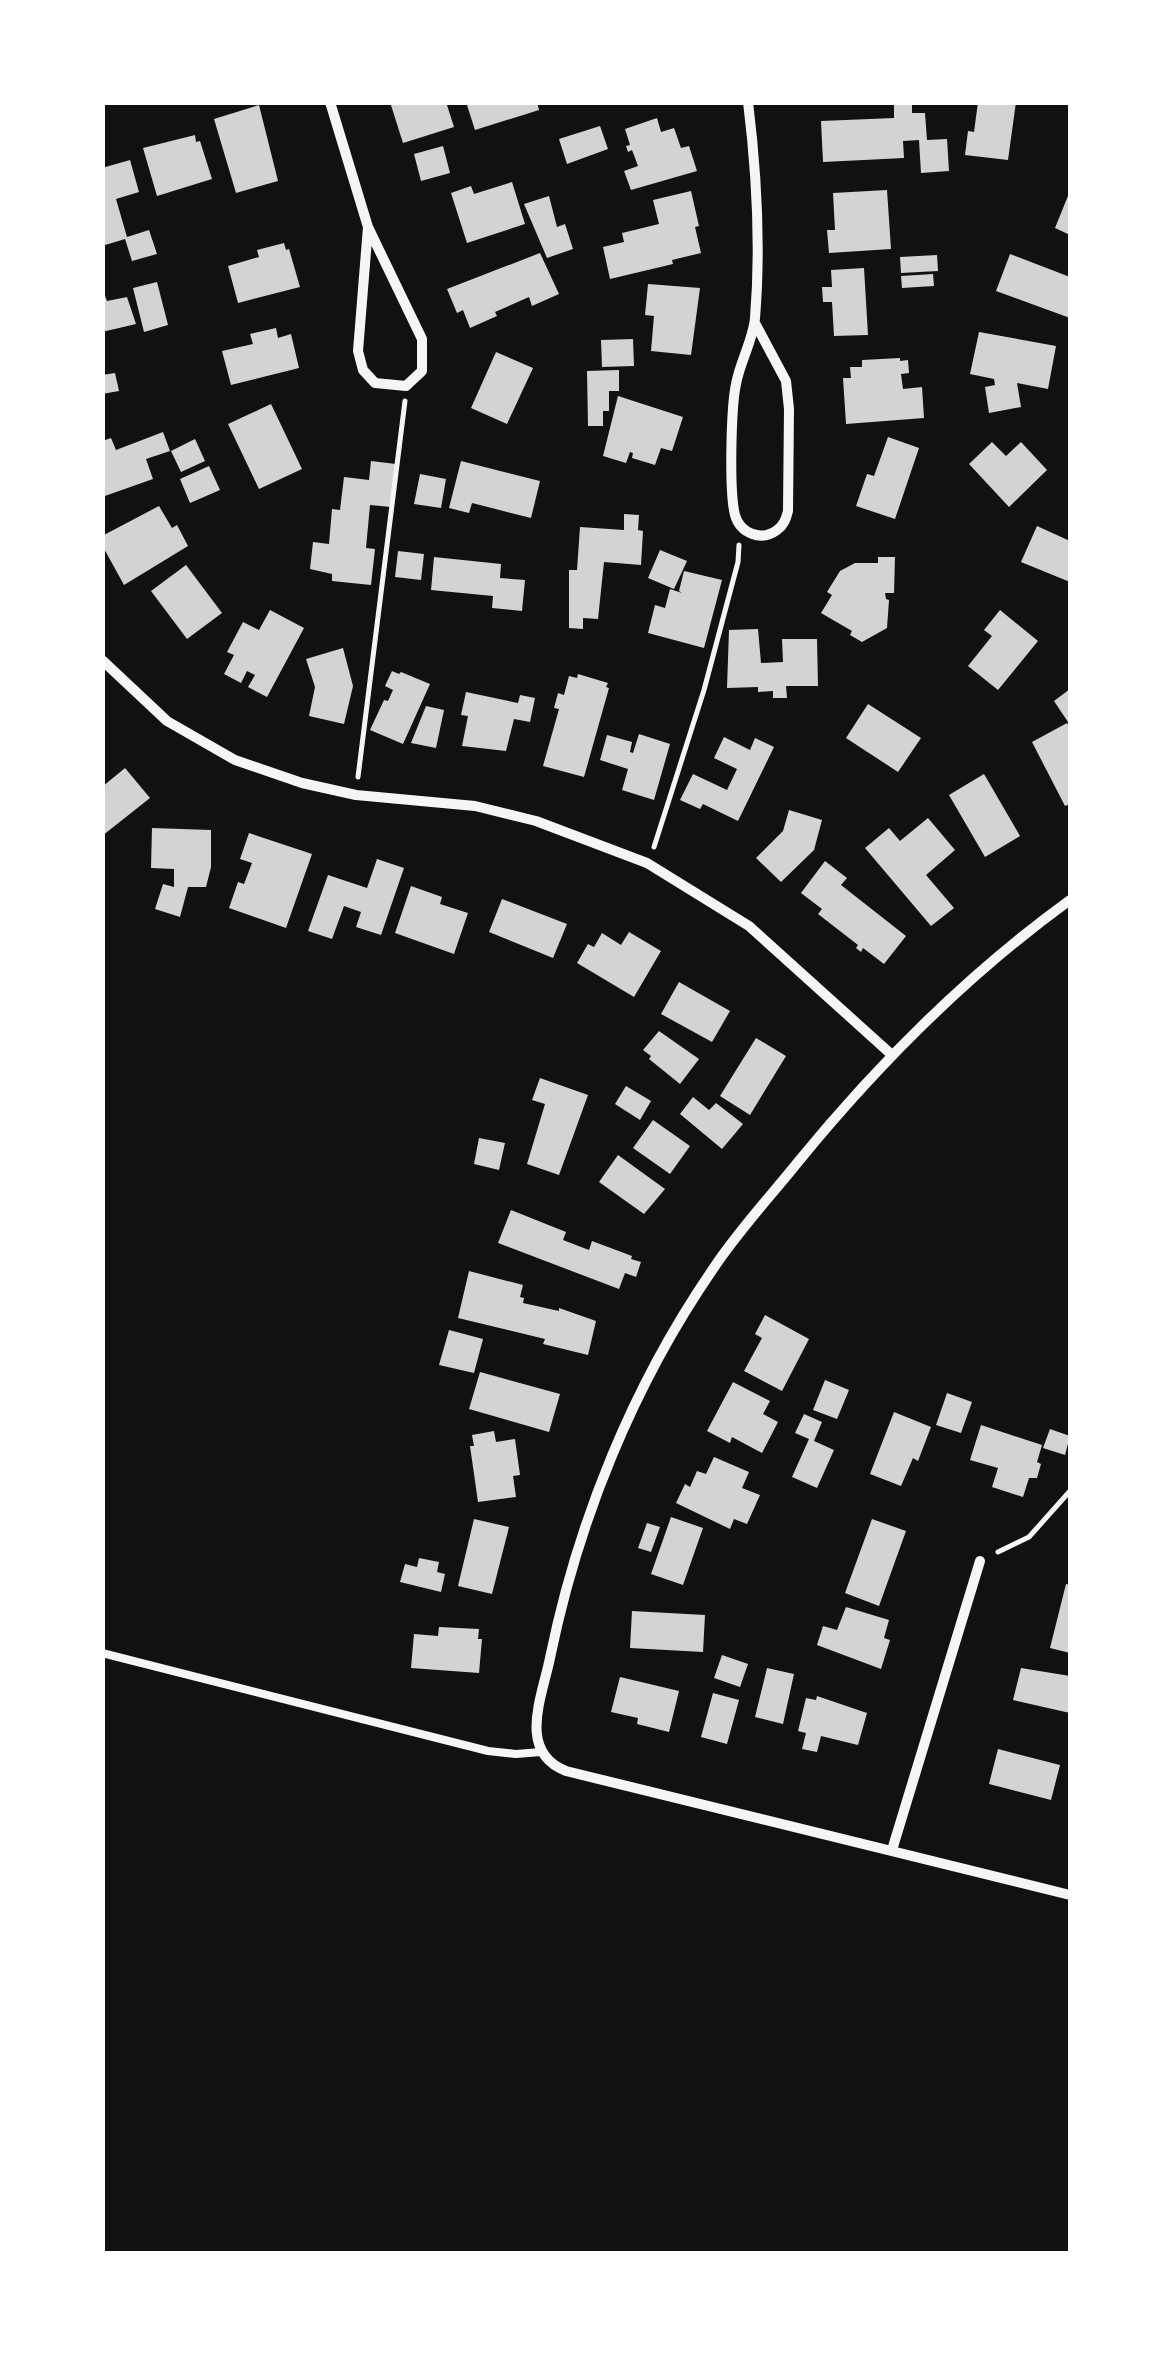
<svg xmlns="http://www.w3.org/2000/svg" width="1173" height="2356" font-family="Cabin,sans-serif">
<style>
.building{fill:#d3d3d3}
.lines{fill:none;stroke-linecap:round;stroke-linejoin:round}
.path{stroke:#f5f5f5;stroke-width:5}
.service{stroke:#f5f5f5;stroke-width:8}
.minor{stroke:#f5f5f5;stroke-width:10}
</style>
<rect width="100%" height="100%" fill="#111"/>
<g class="building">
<polygon points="390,102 446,102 454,127 403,143"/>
<polygon points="466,102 537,102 539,110 475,130"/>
<polygon points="978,102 1016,102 1008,160 965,155 968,131 974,132"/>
<polygon points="894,104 912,104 912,113 925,113 927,140 947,139 949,171 921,173 919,140 903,141 904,158 823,162 821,121 894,118"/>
<polygon points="259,105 278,181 236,193 214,119"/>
<polygon points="657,118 661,132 674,128 681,148 689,146 697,171 631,190 624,171 638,166 632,150 628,152 626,146 630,145 625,129"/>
<polygon points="600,126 608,149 567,164 559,139"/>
<polygon points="195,135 196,142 200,141 212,179 157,196 143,148"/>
<polygon points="443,146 450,173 421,181 414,154"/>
<polygon points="130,160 139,192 116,199 127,237 149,230 157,254 132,261 125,239 102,246 102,168"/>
<polygon points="512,182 525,224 467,243 451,193 471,186 474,194"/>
<polygon points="887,190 891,249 829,253 827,230 835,230 833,193"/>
<polygon points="691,191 699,226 695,227 701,253 672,260 673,264 610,279 603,247 624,242 622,233 659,224 653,200"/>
<polygon points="1070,191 1070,235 1055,228"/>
<polygon points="549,196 557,227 565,224 573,249 547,258 524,204"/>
<polygon points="284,243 286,250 289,249 300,287 238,303 228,266 259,257 257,250"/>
<polygon points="540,253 559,294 532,306 529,297 495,312 497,316 470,328 463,310 457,313 447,289"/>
<polygon points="1010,254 1070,277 1070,318 996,291"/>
<polygon points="937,255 938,271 901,273 900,257"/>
<polygon points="864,268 868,335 834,336 832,302 823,302 822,287 832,287 831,270"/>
<polygon points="933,274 934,286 902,288 901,276"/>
<polygon points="157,282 168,325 144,332 133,288"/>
<polygon points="648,284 700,288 691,355 651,351 654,316 645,315"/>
<polygon points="102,288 107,301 127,297 136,324 102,332"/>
<polygon points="276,328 278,338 291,334 299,368 231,385 222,351 253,344 250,334"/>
<polygon points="979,332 1056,346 1048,389 1017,383 1021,407 989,413 985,387 995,385 994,379 970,374"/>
<polygon points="633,339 634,366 602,367 601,340"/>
<polygon points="496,352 533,368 507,424 471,408"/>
<polygon points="900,358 900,361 908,360 909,373 901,374 903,389 922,387 924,418 846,424 843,378 851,378 850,367 862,367 862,360"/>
<polygon points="619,370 619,391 609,391 609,411 603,411 603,426 588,426 587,371"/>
<polygon points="115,373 119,391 102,394 102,375"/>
<polygon points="618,396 683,417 672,451 661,448 655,465 632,458 633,453 630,452 626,463 603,456"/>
<polygon points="271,404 302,469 259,489 228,424"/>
<polygon points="163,432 170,451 146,459 153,479 102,497 102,441 111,438 116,450"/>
<polygon points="888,437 919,448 895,519 856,506 867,474 874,476"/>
<polygon points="195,439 205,461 181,472 171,451"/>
<polygon points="992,442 1006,456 1021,442 1047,470 1009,507 969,464"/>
<polygon points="371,461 396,464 391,507 370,505 366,548 375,549 371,585 332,581 332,574 310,569 313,542 329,544 332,509 340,510 344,477 369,480"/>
<polygon points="461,461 540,481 531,518 472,503 469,513 449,508"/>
<polygon points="209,466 220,490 190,503 180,479"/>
<polygon points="420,474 446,479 441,508 414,504"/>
<polygon points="159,506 172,528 177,525 188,546 124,585 102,545 102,536"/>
<polygon points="624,514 639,515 638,530 643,531 641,565 604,562 598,619 583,618 583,629 569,628 569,570 577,570 580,527 624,530"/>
<polygon points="1037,526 1070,541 1070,582 1021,562"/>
<polygon points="660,550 687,561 674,589 648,578"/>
<polygon points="398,551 424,554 421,580 395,577"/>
<polygon points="434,557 501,564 500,578 525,580 522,611 492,608 493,596 431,590"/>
<polygon points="878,557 895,557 894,593 885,593 886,599 889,600 887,628 862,642 850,635 852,631 821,613 832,595 827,592 840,571 855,563 878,563"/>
<polygon points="186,565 222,613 187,639 151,591"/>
<polygon points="684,571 722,580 704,648 648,633 655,605 665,608 670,589 682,593 679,591"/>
<polygon points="270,610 304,628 267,697 248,687 255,675 247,671 241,683 224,674 234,655 227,652 243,622 259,630"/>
<polygon points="1000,610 1038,641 998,690 968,666 992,636 984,630"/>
<polygon points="758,629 761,663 783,662 782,639 817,639 818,686 786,686 787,698 773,698 773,691 758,692 758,687 727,688 729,630"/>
<polygon points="343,648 353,686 344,724 309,716 315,687 306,659"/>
<polygon points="392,671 399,674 401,672 430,684 403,744 370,730 384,700 388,701 393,690 385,686"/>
<polygon points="578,674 608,683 606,687 609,688 584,777 543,766 559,709 554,708 558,693 564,695 569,676 577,678"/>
<polygon points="1070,689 1070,725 1054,701"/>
<polygon points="466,692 518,703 520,695 535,698 530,722 514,719 506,751 462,746 468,716 461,715"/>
<polygon points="868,704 921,738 898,772 846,738"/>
<polygon points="426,706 444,710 436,748 411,743"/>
<polygon points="1067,723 1070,729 1070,804 1065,806 1032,742"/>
<polygon points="639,734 670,744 654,800 622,790 628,769 600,760 607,735 632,742 630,752 633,753"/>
<polygon points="724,737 750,750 755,738 774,747 738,821 703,804 700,809 680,800 693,774 727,790 737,769 714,758"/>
<polygon points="125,768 150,798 102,836 102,787"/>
<polygon points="984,774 1020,836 985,857 949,795"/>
<polygon points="789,810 822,820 814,850 781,882 756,858 783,831"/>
<polygon points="928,818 955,850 926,875 954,908 931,926 865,848 889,828 900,841"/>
<polygon points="152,828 211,830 211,867 206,887 188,887 180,917 155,909 163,884 174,887 174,869 151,868"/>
<polygon points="249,833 312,854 286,928 229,908 238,882 244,884 252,863 240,859"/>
<polygon points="377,859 404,868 381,935 356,927 361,912 344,906 332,939 308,931 328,875 367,888"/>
<polygon points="825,861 847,878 841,885 906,936 884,964 863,948 861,952 856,948 858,945 818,914 822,909 801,893"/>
<polygon points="411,886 442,897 440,904 468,913 454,954 395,933"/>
<polygon points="502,899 567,924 553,958 489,932"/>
<polygon points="629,932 661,951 634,997 577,963 588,944 594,947 602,933 621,945"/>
<polygon points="679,982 730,1011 712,1042 661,1014"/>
<polygon points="659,1031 699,1059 680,1084 649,1059 651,1056 643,1050"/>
<polygon points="756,1038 786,1056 750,1115 720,1096"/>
<polygon points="540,1078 588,1095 559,1175 527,1164 545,1104 532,1100"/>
<polygon points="626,1086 651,1101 640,1120 615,1104"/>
<polygon points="693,1097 709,1110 716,1103 743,1124 722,1149 680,1114"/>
<polygon points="653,1120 690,1146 670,1174 633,1148"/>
<polygon points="479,1138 505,1143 499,1170 474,1164"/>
<polygon points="618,1155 665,1189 644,1214 599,1182"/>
<polygon points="511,1210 566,1232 563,1240 589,1250 592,1241 632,1256 631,1259 641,1262 636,1277 625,1273 619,1289 498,1243"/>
<polygon points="469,1271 523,1285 520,1297 524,1298 523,1303 559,1311 559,1308 596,1321 588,1355 543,1344 545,1339 458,1318"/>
<polygon points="765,1315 809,1339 782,1391 744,1371 762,1338 755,1334"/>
<polygon points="449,1330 483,1339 474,1373 439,1365"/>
<polygon points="480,1372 560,1394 549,1432 469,1409"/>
<polygon points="825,1380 849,1390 837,1419 813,1410"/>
<polygon points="733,1382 770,1401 763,1414 778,1422 762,1453 732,1437 730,1443 707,1431"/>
<polygon points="947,1393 972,1402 961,1433 936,1425"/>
<polygon points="894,1412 931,1427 918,1461 913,1458 901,1486 870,1474"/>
<polygon points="804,1414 822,1422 814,1441 834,1450 817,1488 792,1477 809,1439 795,1433"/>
<polygon points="981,1425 1042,1445 1037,1462 1041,1464 1037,1478 1029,1478 1023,1497 992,1487 998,1468 970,1460"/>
<polygon points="1050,1429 1070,1436 1065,1455 1043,1448"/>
<polygon points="494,1431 496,1442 515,1439 520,1475 513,1476 516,1497 478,1502 470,1446 474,1446 472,1435"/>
<polygon points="714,1457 749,1472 742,1488 760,1495 747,1524 734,1519 730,1529 676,1503 685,1484 690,1487 697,1471 706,1474"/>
<polygon points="671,1517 703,1528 683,1585 651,1574"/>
<polygon points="474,1519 509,1527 492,1594 458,1586"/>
<polygon points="872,1519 906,1531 879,1606 845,1593"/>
<polygon points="647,1523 660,1527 651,1552 638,1548"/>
<polygon points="419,1558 439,1562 437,1572 445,1574 441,1592 400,1582 405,1564 417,1567"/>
<polygon points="1066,1584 1070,1585 1070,1653 1050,1648"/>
<polygon points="846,1607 889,1620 884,1638 890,1640 881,1669 817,1645 823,1626 837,1630"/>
<polygon points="632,1611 705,1615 703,1652 630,1648"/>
<polygon points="439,1627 479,1629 478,1639 482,1639 479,1673 411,1668 414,1634 438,1636"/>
<polygon points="722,1655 748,1664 740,1687 714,1678"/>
<polygon points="767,1668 794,1674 783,1724 755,1717"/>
<polygon points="1021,1668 1070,1676 1070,1713 1013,1700"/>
<polygon points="620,1677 679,1691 669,1732 637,1724 638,1718 611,1712"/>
<polygon points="713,1693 739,1700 727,1744 701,1737"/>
<polygon points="817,1696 867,1713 858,1745 821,1736 817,1752 802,1749 806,1733 798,1731 806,1698 816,1700"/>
<polygon points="998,1749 1060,1765 1051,1800 989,1784"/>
</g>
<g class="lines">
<g class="path">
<polyline points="358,777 405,401"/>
<polyline points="654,847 704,690 738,562 739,545"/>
<polyline points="998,1552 1029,1537 1070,1491"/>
</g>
<polyline class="service" points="102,1653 488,1751 516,1754 541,1752"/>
<g class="minor">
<polyline points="330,102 368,227 422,339 422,371 406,386 375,383 363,370 358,351 368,227"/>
<path d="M748 102C757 175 761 245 755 318 753 340 740 362 736 384 731 408 729 492 735 515 740 533 761 542 777 530 784 525 786 519 788 511L789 409 786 381 755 323"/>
<polyline points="102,660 167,721 235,760 302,783 356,795 475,806 536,821 647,863 749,926 892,1055"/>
<path d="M1070 900C968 974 878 1064 798 1162 770 1197 738 1231 713 1269 633 1385 578 1521 550 1658 542 1697 517 1752 566 1771L1070 1895"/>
<polyline points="892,1850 980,1561"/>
</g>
</g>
<rect width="1173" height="2356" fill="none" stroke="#ffffff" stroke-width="210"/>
</svg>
